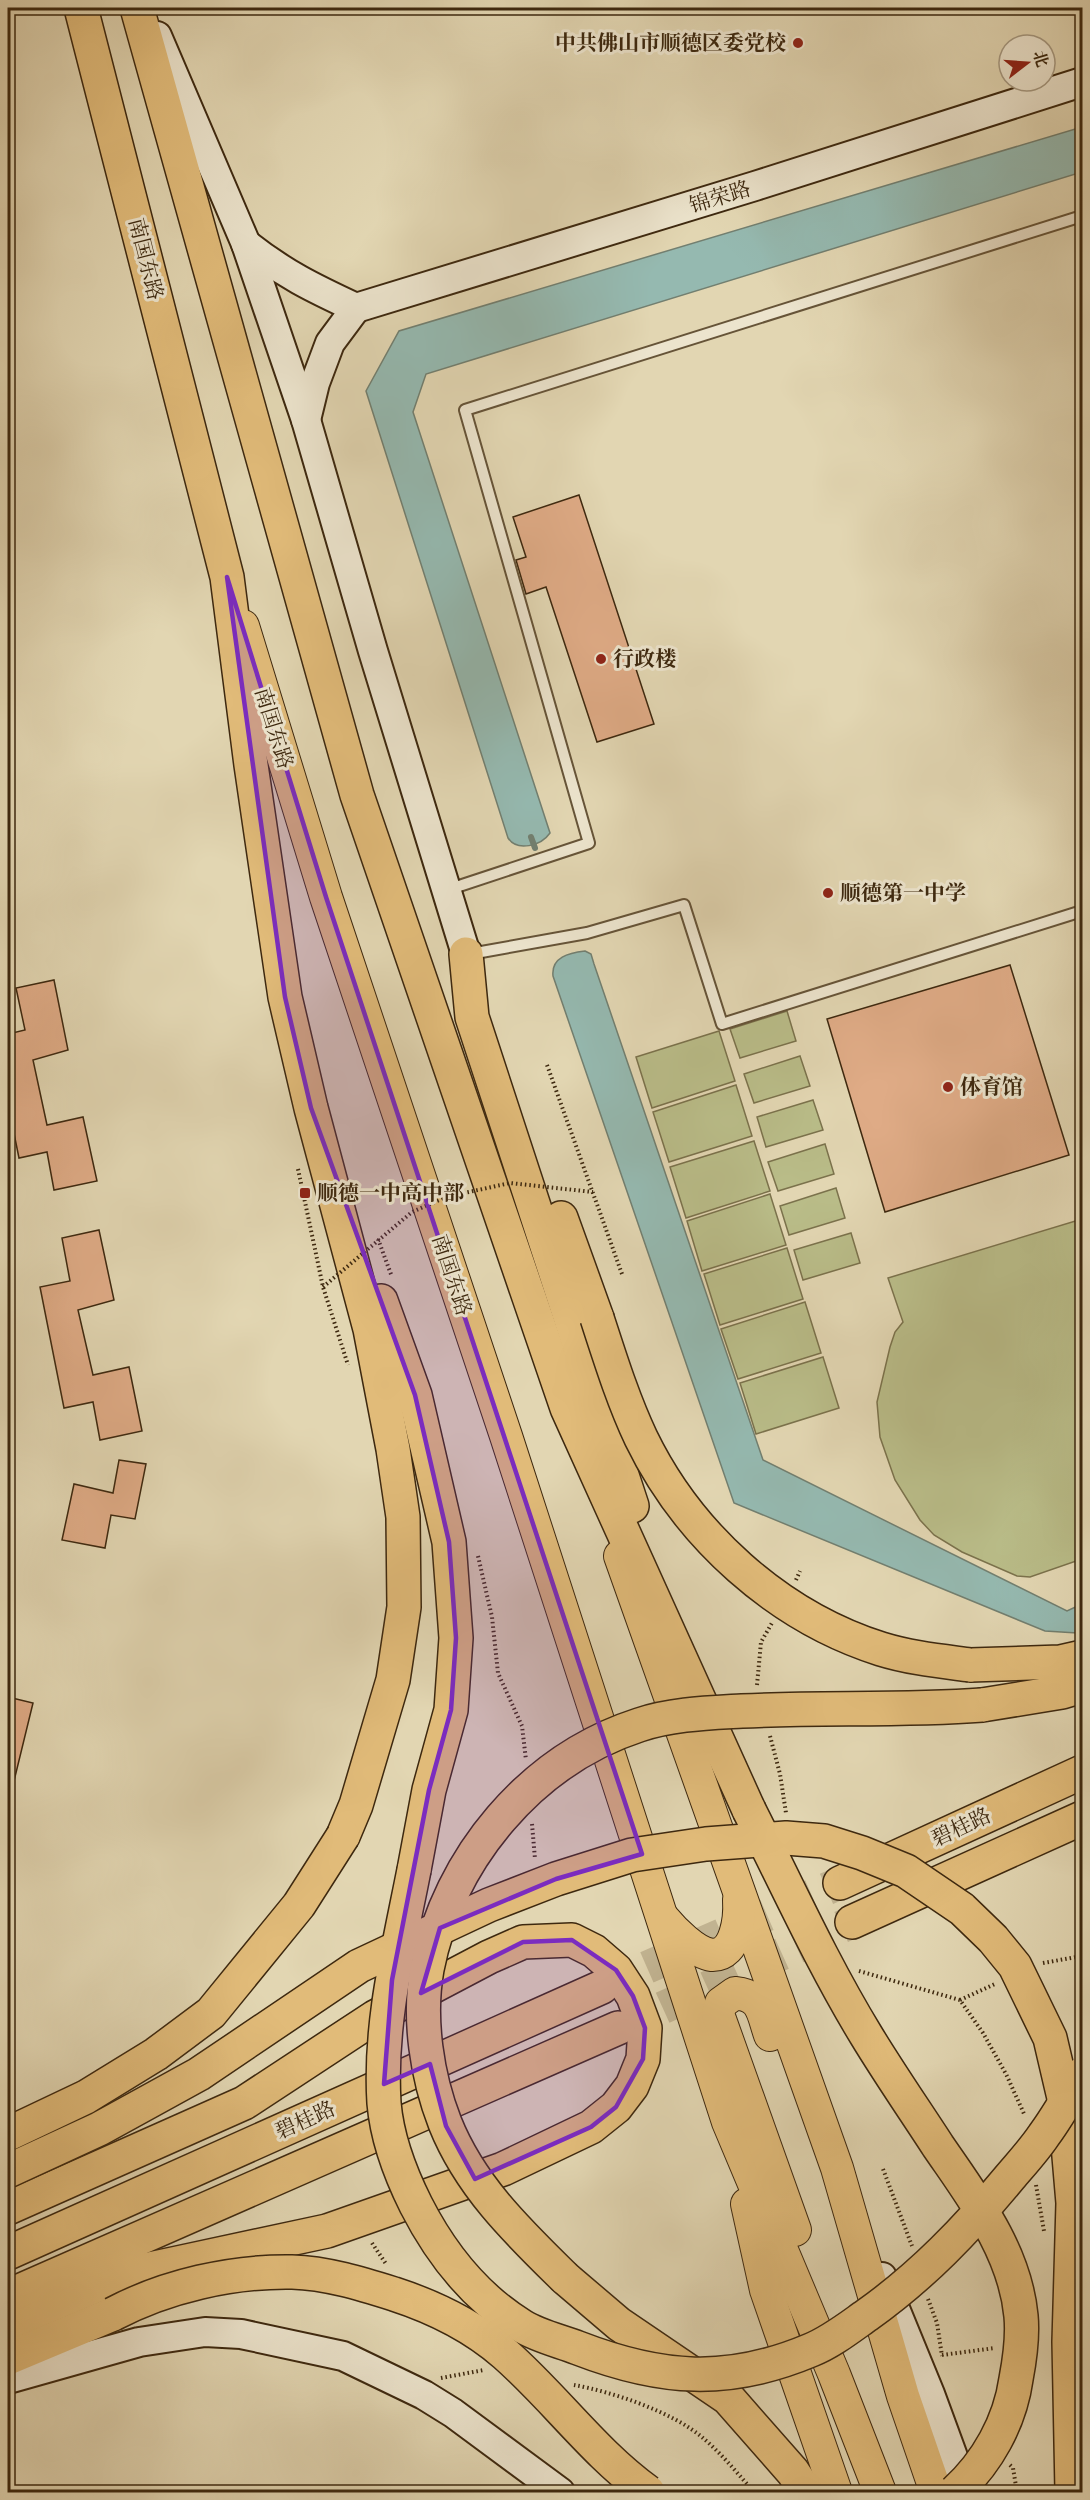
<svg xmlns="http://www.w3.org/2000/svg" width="1090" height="2500" font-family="Alegreya,'Noto Serif SC',serif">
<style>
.green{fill:#b9bc88;stroke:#7b724c;stroke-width:1.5}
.water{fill:#95b9b0;stroke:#727f70;stroke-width:1.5}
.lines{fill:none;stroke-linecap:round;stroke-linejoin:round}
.stream{stroke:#727f70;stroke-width:6}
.building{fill:#dfab86;stroke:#3d280f;stroke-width:1.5}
.highway-tunnel{stroke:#c1b391;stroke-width:33;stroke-dasharray:33 16;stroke-linecap:butt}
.lane-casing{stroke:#665438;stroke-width:14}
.secondary-casing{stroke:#3d280f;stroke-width:32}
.primary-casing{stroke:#3d280f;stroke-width:34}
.highway-casing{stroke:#3d280f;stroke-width:36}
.path{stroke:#3d280f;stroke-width:4;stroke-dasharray:1.5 3;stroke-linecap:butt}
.lane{stroke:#ece4cd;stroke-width:10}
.secondary{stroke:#ece4cd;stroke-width:28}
.primary{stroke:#e1bb79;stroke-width:32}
.highway{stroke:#e1bb79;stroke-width:33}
.highway-bridge-casing{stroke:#3d280f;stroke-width:36;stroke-linecap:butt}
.path-bridge{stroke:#3d280f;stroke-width:4;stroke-dasharray:1.5 3;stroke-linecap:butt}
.highway-bridge{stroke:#e1bb79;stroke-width:33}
.marked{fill:#7b2cbf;fill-opacity:0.2;stroke:#7b2cbf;stroke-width:4.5;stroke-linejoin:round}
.poi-dot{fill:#8f2418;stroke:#ece4cd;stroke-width:2}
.labels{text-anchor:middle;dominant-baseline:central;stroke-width:6;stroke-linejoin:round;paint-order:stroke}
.poi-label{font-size:21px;font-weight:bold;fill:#3d280f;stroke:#ece4cd;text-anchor:start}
.street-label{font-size:21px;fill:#3d280f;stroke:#ece4cd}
</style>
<rect width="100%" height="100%" fill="#e2d6b2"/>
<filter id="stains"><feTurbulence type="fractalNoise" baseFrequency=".00333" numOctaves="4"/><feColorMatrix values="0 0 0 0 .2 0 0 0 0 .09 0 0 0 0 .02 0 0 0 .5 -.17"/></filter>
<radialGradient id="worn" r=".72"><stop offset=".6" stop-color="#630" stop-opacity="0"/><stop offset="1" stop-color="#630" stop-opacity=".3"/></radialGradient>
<g class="green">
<polygon points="787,1011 796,1041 740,1058 730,1029"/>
<polygon points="719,1031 735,1081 652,1108 636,1057"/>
<polygon points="800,1056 810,1086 754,1103 744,1074"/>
<polygon points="736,1085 752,1136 669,1162 653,1112"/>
<polygon points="813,1100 823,1130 766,1147 757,1117"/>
<polygon points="754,1141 770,1191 686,1218 670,1167"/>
<polygon points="825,1144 834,1174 778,1191 768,1162"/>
<polygon points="836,1188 845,1218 789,1235 780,1206"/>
<polygon points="770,1194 786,1245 702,1271 687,1221"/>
<polygon points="1082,1219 1082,1559 1030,1577 1017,1576 962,1552 934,1535 920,1520 895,1480 880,1437 877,1402 890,1347 895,1332 903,1322 888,1278"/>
<polygon points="851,1233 860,1263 803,1280 794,1250"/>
<polygon points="787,1248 803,1299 720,1325 704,1274"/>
<polygon points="805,1302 821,1353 738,1379 721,1329"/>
<polygon points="823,1357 839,1408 756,1434 740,1383"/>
</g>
<g class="water">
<path d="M1082 127V172L426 374 413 412 550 833C541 846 517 852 508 838L366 391 399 331Z"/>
<path d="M585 951 591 954 594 964 763 1460 1067 1611 1082 1604V1630L1077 1633 1045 1631 734 1503 553 976C551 957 569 953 585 951Z"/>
</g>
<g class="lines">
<polyline class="stream" points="531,837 535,848"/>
</g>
<g class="building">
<polygon points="579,495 654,724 597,742 546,587 526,594 516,560 526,557 513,517"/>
<polygon points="1010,965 1069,1155 885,1212 827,1019"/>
<polygon points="54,980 68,1050 33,1060 47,1125 83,1117 97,1181 54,1190 47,1152 19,1158 8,1104 8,1034 25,1030 16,988"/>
<polygon points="99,1230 114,1300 78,1310 93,1375 129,1367 142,1431 100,1440 93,1402 64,1408 40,1287 70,1281 62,1238"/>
<polygon points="119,1460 146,1464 135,1519 111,1515 105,1548 62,1540 74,1484 113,1493"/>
<polygon points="8,1697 33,1703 14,1781 8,1780"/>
</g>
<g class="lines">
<g class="highway-tunnel">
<polyline points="602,1987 840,1883"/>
<polyline points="618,2028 852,1922"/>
</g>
<g class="lane-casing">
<g id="lane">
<polyline points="447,890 589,843 465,410 1082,216"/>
<polyline points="470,954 587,933 684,905 722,1024 1082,911"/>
</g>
</g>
<g class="secondary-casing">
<g id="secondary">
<polyline points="157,36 246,244 306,420 373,651 466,954"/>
<path d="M246 244C284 274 313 288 356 308"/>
<polyline points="356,308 755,186 1082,82"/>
<polyline points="306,420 315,383 330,343 356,308"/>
<polyline points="882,2277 930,2394 966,2492"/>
<polyline points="8,2379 139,2342 205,2332 241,2334 343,2356 424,2395 453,2413 560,2492"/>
</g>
</g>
<g class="primary-casing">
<g id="primary">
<polyline points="243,626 326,897 506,1436 728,2122 834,2374 880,2492"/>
<polyline points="620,1556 837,2168 903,2396 936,2492"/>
<path d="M663 1918C673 1930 695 1953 712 1955 737 1956 740 1916 739 1900"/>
<path d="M770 2035C762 2012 763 1996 735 1993L721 2003 718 2014 795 2230"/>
<polyline points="747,2204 766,2290 836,2492"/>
</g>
</g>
<g class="highway-casing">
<g id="highway">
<polyline points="81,8 227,577 251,765 285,997 311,1108 370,1329 393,1449 403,1517 404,1607 393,1680 356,1805 343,1836"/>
<polyline points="137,8 357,795 567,1408 749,1810"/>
<polyline points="466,954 472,1017 632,1506"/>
<polyline points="561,1218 597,1318"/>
<polyline points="381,1301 415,1395 449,1542 456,1638 451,1710 429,1790 414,1870"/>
<polyline points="970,1665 1060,1662 1082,1657"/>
<polyline points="982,1705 1062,1692 1082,1686"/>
<polyline points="840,1883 1082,1772"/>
<polyline points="852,1922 1082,1818"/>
<polyline points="1064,2098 1073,2203 1069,2342 1072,2492"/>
<polyline points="8,2208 244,2103 375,2017 489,1957 523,1942 572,1940 594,1951 616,1970 633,1996 645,2028 643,2059 632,2086 616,2107 591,2127 503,2169 327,2231 122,2275 8,2323"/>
<polyline points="8,2253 602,1987"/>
<polyline points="565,2278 619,2324 728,2398 793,2472 806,2492"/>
<polyline points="8,2296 618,2028"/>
<polyline points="8,2358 113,2314"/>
</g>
</g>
<g class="path">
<polyline points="547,1065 622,1274"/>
<polyline points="298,1169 323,1287 348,1365"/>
<polyline points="378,1239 392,1277"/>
<polyline points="478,1556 492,1617 498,1673 522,1726 526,1760"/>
<polyline points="796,1580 800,1571"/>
<polyline points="757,1685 761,1642 772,1623"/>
<polyline points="770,1736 780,1774 786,1813"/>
<polyline points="532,1824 535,1859"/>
<polyline points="1043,1963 1082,1956"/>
<polyline points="859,1971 960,2000 983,2033 1006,2074 1025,2116"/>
<polyline points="960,2000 995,1984"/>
<polyline points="883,2169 912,2246"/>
<polyline points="1036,2185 1044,2231"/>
<polyline points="372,2243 386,2264"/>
<polyline points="928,2299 937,2323 942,2356"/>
<polyline points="942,2355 995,2348"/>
<polyline points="441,2378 484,2370"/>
<path d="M574 2385C613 2392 673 2412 703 2438 722 2454 738 2474 754 2492"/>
<polyline points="1010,2465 1013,2468 1017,2492"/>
</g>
<use href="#lane" class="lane"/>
<use href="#secondary" class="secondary"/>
<use href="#primary" class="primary"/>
<use href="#highway" class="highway"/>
<g class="highway-bridge-casing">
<g id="highway-bridge">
<path d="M597 1318C610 1358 623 1400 641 1438 688 1535 777 1616 881 1649 910 1658 940 1661 970 1665"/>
<path d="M749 1810C787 1885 822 1963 866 2035 889 2073 914 2109 938 2146 973 2197 1015 2251 1021 2316 1023 2337 1020 2358 1016 2379 1010 2422 987 2463 955 2492"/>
<path d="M414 1870C399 1947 379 2024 384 2103 387 2139 400 2173 416 2205 441 2254 475 2297 522 2326 538 2336 560 2341 578 2348 661 2380 728 2385 811 2350 831 2342 850 2327 867 2315 922 2276 967 2229 1010 2177 1021 2164 1034 2150 1044 2135 1058 2116 1070 2095 1082 2074"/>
<polyline points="8,2134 86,2097 156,2054 211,2013 299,1905 343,1836"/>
<polyline points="8,2171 99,2129 199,2074 359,1966 489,1905 556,1879 632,1855 706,1844 786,1838 824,1841 862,1853 906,1871 962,1909 993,1939 1015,1966 1050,2038 1064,2098"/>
<path d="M565 2278C518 2232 470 2186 445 2123 427 2077 418 2019 427 1969 449 1858 531 1760 639 1725 672 1714 708 1713 742 1711 822 1707 902 1711 982 1705"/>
<path d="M113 2314C166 2286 232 2271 292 2272 327 2273 362 2284 394 2294 434 2307 473 2326 505 2354 555 2398 594 2453 648 2492"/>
</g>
</g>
<polyline class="path-bridge" points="323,1287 412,1212 446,1197 510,1183 593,1192"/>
<use href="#highway-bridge" class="highway-bridge"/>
</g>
<path class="marked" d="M227 577 326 897 642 1854 556 1879 440 1928 421 1993 523 1942 572 1940 616 1970 633 1996 645 2028 643 2059 616 2107 591 2127 475 2179 446 2126 430 2064 384 2084 392 1980 429 1790 451 1710 456 1638 449 1542 415 1395 311 1108 285 997Z"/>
<g class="poi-dot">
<circle cx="798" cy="43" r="6"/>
<circle cx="601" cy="659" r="6"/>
<circle cx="828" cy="893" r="6"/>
<circle cx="948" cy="1087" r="6"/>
<rect x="299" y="1187" width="12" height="12" rx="3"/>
</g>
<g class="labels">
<g class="poi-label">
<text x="786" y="43" text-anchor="end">中共佛山市顺德区委党校</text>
<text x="613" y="659">行政楼</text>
<text x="840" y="893">顺德第一中学</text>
<text x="960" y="1087">体育馆</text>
<text x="317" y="1193">顺德一中高中部</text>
</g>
<g class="street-label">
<text transform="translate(720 197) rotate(-17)">锦荣路</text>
<text transform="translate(146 259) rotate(76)">南国东路</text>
<text transform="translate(274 728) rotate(73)">南国东路</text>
<text transform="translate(452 1275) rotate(72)">南国东路</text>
<text transform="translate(961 1827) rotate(-25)">碧桂路</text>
<text transform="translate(305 2120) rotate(-24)">碧桂路</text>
</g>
</g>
<rect width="1090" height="2500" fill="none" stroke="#e2d6b2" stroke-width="30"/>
<rect x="9" y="9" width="1072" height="2482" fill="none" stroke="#3d280f" stroke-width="3"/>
<rect x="15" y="15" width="1060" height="2470" fill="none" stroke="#3d280f" stroke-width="1.5"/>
<g transform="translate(1027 63) rotate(73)"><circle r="28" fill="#ece4cd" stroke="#a69981" stroke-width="1.5"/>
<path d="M0-4.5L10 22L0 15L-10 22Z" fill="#8f2418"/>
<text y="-9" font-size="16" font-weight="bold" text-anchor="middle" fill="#3d280f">北</text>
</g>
<rect width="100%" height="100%" filter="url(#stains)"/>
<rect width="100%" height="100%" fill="url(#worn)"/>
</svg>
